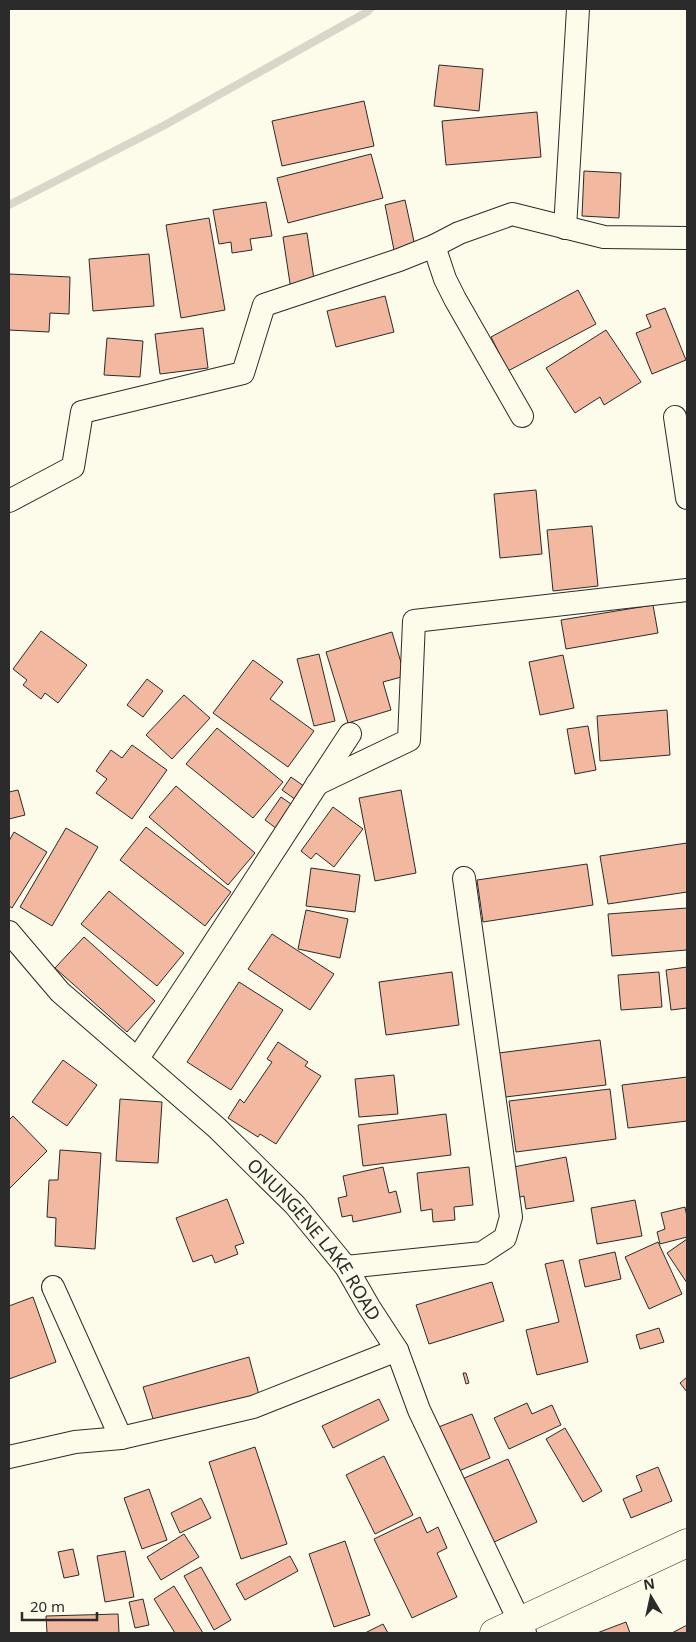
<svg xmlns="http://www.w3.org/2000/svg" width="696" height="1642" font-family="'Noto Sans',sans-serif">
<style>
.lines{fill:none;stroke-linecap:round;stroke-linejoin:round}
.stream{stroke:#d8d7c9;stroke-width:8}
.building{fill:#f2b8a0;stroke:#2b2b2b}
.street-casing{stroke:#2b2b2b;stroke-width:24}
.primary-casing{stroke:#2b2b2b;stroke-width:29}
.street{stroke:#fdfbea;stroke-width:22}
.primary{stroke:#fdfbea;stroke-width:28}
.labels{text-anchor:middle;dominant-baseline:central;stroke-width:4;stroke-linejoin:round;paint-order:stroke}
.street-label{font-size:18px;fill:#2b2b2b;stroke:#fdfbea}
</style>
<rect width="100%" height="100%" fill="#fdfbea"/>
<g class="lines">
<polyline class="stream" points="9,205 163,126 367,12 370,9"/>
</g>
<g class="building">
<polygon points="439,65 483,69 479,111 434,106"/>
<polygon points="364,101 374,146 282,166 272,121"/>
<polygon points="537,112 541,157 446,165 442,121"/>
<polygon points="371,154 383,198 288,223 277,178"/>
<polygon points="584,171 621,173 619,218 582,216"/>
<polygon points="405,200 415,246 394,250 385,205"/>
<polygon points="266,202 272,236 250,239 252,250 232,253 231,242 219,244 213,210"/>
<polygon points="209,218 225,310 181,318 166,225"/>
<polygon points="307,233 315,286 291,290 283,237"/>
<polygon points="149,254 154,306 93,311 89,259"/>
<polygon points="9,274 70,277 69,314 50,313 49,332 9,330"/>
<polygon points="578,290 596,324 508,371 491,337"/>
<polygon points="385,296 394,332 336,347 327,311"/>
<polygon points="665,308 686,360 652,374 636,333 651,327 646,315"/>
<polygon points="203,328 208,368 160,374 155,334"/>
<polygon points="606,330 641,382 604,405 600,397 575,413 546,368"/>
<polygon points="107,338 143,341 140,377 104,375"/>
<polygon points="536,490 542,554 500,558 494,494"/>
<polygon points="592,526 598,586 553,591 547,530"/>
<polygon points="653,605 658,633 566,649 561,620"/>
<polygon points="41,631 87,665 58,703 45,693 41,699 23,685 27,680 13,669"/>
<polygon points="392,632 405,676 383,682 391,710 348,723 326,652"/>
<polygon points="319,654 335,721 314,726 297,659"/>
<polygon points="563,655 574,708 540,715 529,662"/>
<polygon points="253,660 283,682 270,699 314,731 288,767 213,713"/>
<polygon points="147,679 163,691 143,717 127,705"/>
<polygon points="184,695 210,718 172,759 146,735"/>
<polygon points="667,710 670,755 600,761 597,716"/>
<polygon points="588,726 596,770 575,774 567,729"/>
<polygon points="217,728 283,782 253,818 186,764"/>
<polygon points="132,745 167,770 132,819 96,793 107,779 96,771 111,750 122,758"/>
<polygon points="291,777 308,789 299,802 282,790"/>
<polygon points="176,786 255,853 228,885 149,817"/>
<polygon points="18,790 25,815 9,819 9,792"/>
<polygon points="401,790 416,873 375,881 359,798"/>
<polygon points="281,797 294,806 277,829 265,820"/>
<polygon points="333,807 363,829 334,867 316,853 311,859 301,851"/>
<polygon points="146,827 231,892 205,926 120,860"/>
<polygon points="66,828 98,847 52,926 20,907"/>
<polygon points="14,832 47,852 12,908 9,906 9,841"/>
<polygon points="687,843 687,892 608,904 600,856"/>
<polygon points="587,864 593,905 483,922 477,880"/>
<polygon points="311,868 360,875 355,912 306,906"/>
<polygon points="109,891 184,953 157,986 81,924"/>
<polygon points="687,908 687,950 612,956 608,914"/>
<polygon points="306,910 348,919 340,958 298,949"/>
<polygon points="272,934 334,974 310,1010 248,969"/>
<polygon points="84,937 155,1001 127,1032 55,968"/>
<polygon points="687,967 687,1008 671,1010 666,970"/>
<polygon points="452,972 459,1025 386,1035 379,982"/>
<polygon points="659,972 662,1007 621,1010 618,975"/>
<polygon points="239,982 283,1010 231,1090 187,1062"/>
<polygon points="600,1040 606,1085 497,1098 491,1054"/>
<polygon points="278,1042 308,1062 305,1066 321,1076 276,1144 260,1134 258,1137 228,1118 240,1099 244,1103 272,1062 267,1059"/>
<polygon points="63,1060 97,1085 67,1126 32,1102"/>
<polygon points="394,1075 398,1114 359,1117 355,1079"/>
<polygon points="687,1077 687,1121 628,1128 622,1085"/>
<polygon points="610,1089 616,1139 516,1152 509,1101"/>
<polygon points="120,1099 162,1102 158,1163 116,1161"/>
<polygon points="446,1114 451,1155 363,1166 358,1125"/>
<polygon points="13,1116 47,1151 9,1189 9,1120"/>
<polygon points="60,1150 101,1153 95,1249 55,1246 56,1218 47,1217 49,1180 58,1180"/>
<polygon points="566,1157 574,1201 526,1209 524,1196 513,1199 508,1168"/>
<polygon points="383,1167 389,1193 396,1191 401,1212 353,1222 352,1215 342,1217 338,1198 347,1196 343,1176"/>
<polygon points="469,1167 473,1205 454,1207 455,1220 433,1222 432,1209 421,1211 417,1173"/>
<polygon points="227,1199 244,1243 235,1246 238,1254 215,1263 212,1255 193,1262 176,1218"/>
<polygon points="635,1200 642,1236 597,1244 591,1208"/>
<polygon points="685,1207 687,1217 687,1237 660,1244 657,1232 665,1229 661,1213"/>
<polygon points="687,1239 687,1283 667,1253"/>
<polygon points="658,1242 682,1294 649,1309 625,1257"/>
<polygon points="615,1252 621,1279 585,1287 579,1260"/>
<polygon points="563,1260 588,1362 537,1375 526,1330 559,1322 545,1264"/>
<polygon points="492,1282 504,1321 429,1344 416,1305"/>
<polygon points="33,1297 56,1362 9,1379 9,1306"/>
<polygon points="659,1328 664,1342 640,1349 636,1335"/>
<polygon points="249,1357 259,1395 155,1425 143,1387"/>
<polygon points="463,1373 466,1373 469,1383 466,1384"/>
<polygon points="687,1377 687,1392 680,1383"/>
<polygon points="379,1399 389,1420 333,1448 322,1426"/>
<polygon points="527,1403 532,1414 552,1405 561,1425 509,1449 494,1418"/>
<polygon points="472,1414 490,1458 454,1473 436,1428"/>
<polygon points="565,1428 602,1491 583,1502 546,1439"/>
<polygon points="255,1447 287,1544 241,1559 209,1462"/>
<polygon points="384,1456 413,1515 375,1534 346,1475"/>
<polygon points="508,1459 537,1522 490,1544 460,1480"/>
<polygon points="658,1467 672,1501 631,1518 623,1499 642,1491 636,1476"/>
<polygon points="149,1489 167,1540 142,1549 124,1498"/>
<polygon points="201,1498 211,1518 180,1533 171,1513"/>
<polygon points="420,1517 427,1533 438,1527 447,1548 437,1553 457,1597 412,1618 374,1539"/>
<polygon points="184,1534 199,1557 161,1580 147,1557"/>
<polygon points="345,1541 370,1615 334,1627 309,1554"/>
<polygon points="73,1549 79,1575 64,1578 58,1552"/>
<polygon points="125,1551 134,1597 105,1602 97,1556"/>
<polygon points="290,1556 298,1571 245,1600 236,1584"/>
<polygon points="201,1567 231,1620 214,1630 184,1576"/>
<polygon points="174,1586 203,1633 175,1633 154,1599"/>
<polygon points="143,1599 149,1625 135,1628 129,1602"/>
<polygon points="118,1614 119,1633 47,1633 46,1616"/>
<polygon points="626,1622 630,1633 597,1633"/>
<polygon points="383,1624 388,1633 365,1633"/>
<polygon points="687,1625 687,1633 672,1633"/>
</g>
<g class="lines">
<g class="street-casing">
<g id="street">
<polyline points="565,228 578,9"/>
<polyline points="434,246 445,279 455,299 522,416"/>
<polyline points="675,417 687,498"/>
<polyline points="9,501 73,467 82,412 243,373 264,305 399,260 434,246 459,233 512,214 604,237 687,238"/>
<polyline points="317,784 409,740 414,621 687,590"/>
<path id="s1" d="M9 932 60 992 217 1128 295 1205 346 1267 369 1307 397 1350 419 1410 525 1633"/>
<path d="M138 1058C210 951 279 842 350 734"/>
<polyline points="346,1267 482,1253 505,1238 511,1217 464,878"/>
<polyline points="53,1287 121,1438"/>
<polyline points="9,1457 75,1442 121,1438 253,1407 397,1350"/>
</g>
</g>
<g class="primary-casing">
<polyline id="primary" points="494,1633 687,1543"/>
</g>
<use href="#street" class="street"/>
<use href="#primary" class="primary"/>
</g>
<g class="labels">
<g class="street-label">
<text stroke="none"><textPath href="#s1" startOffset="435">ONUNGENE LAKE ROAD</textPath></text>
</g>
</g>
<rect width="696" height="1642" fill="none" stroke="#2b2b2b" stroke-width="20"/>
<g transform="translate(651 1597) rotate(351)" stroke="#fdfbea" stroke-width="4" paint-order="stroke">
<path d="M0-4L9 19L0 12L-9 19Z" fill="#2b2b2b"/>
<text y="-8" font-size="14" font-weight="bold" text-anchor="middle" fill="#2b2b2b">N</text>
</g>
<path d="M22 1612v8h75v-8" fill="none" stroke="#2b2b2b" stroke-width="2.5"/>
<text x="30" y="1612" font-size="15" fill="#2b2b2b" stroke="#fdfbea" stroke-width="4" paint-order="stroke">20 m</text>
</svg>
